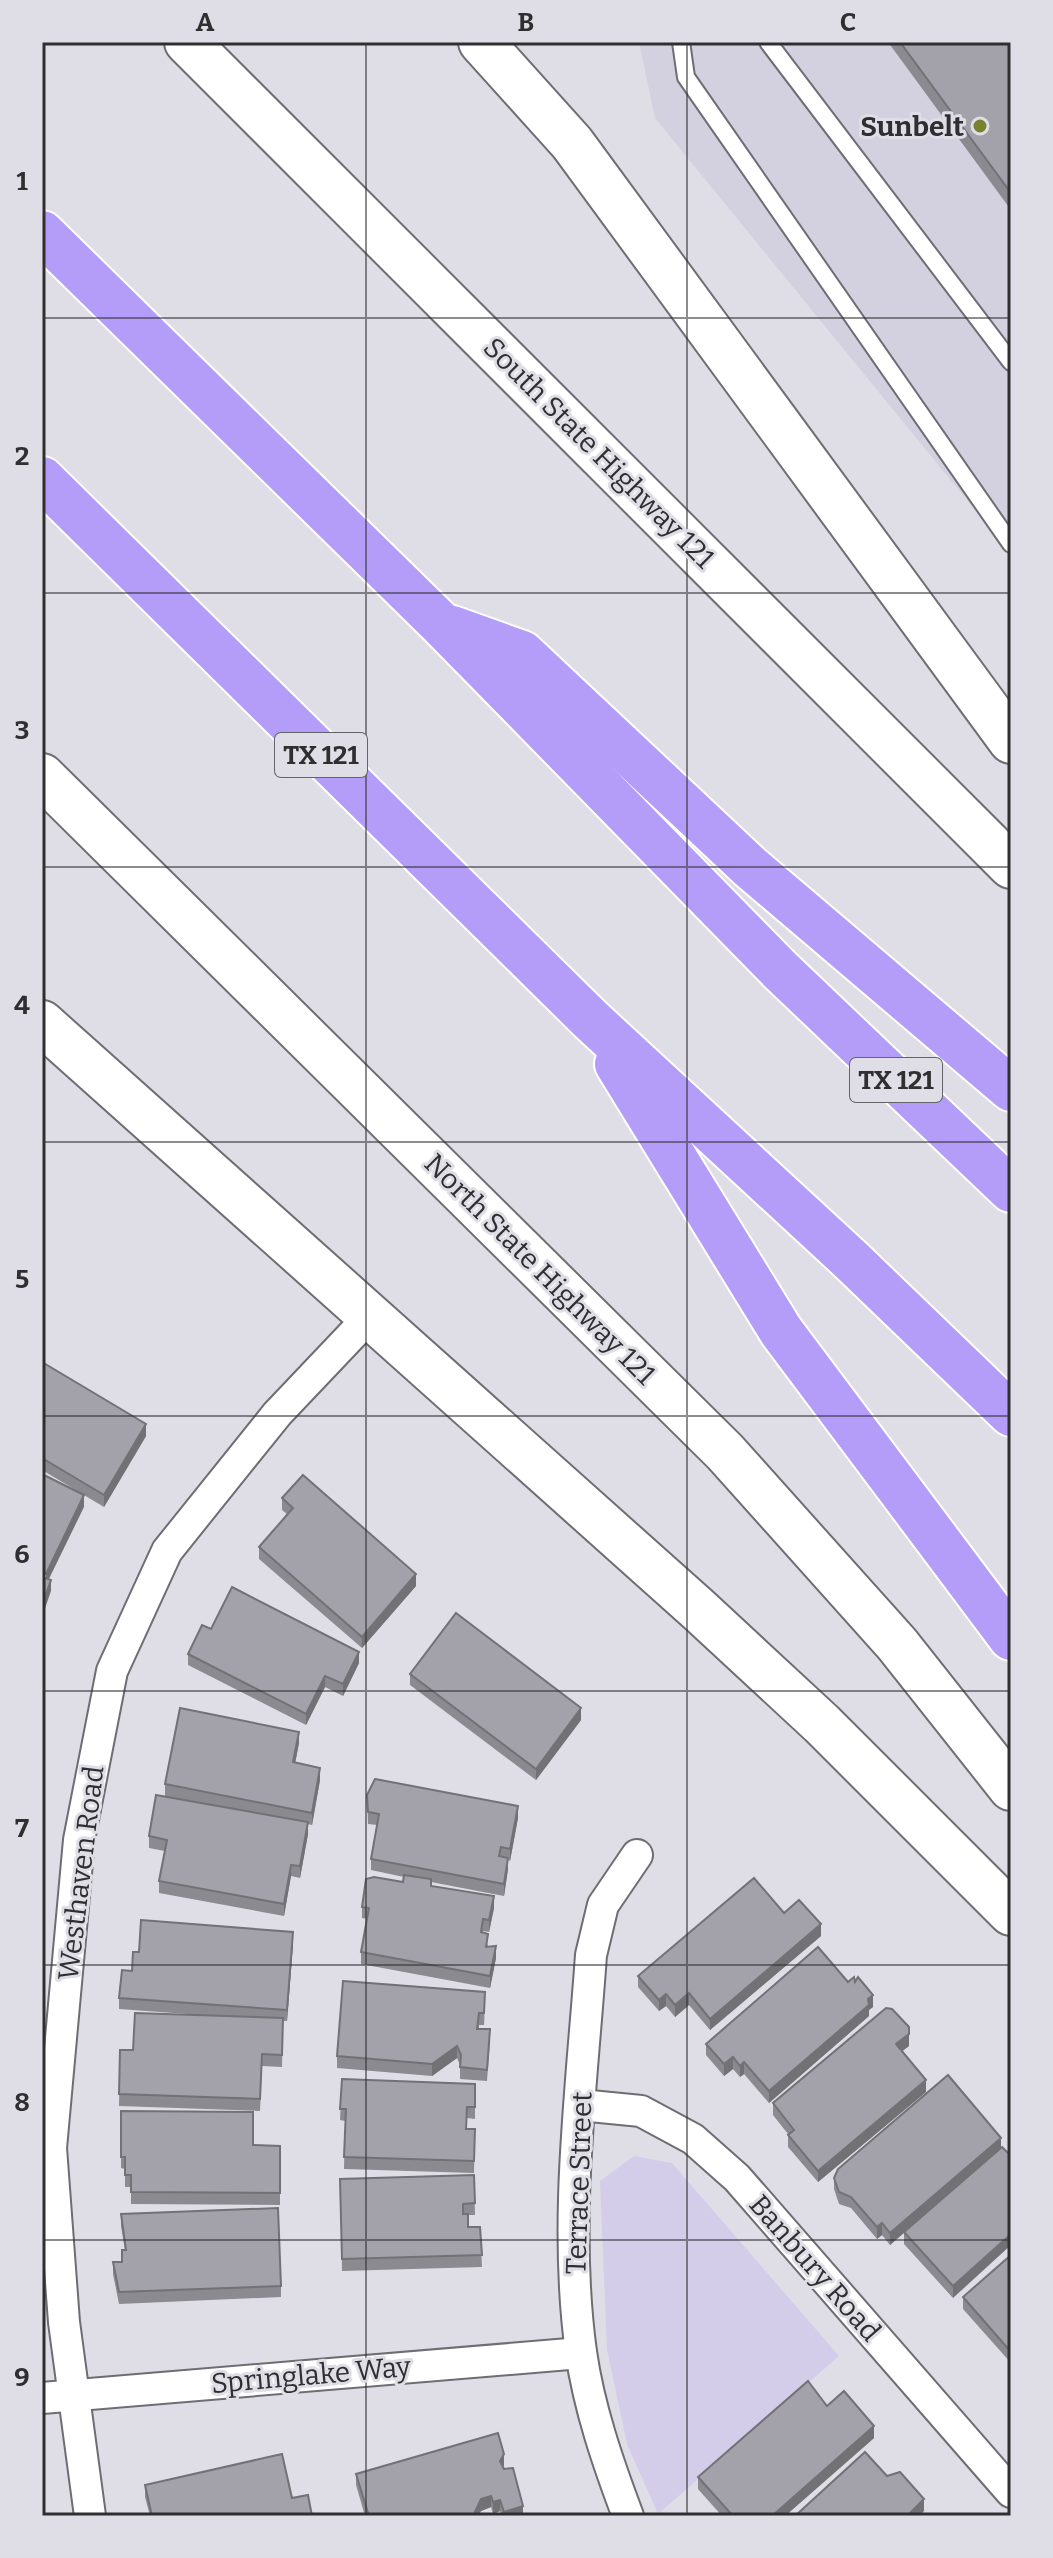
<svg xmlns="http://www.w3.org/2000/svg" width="1053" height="2558" font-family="Bitter,serif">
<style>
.built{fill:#d3d0df}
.green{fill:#d3cdea}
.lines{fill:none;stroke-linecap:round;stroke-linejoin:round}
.lane-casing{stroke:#6e6d74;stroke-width:20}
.street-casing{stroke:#6e6d74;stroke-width:34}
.secondary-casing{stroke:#6e6d74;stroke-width:48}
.highway-casing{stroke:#fff;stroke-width:48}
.lane{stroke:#fff;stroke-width:16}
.street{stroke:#fff;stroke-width:30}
.secondary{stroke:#fff;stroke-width:44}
.highway{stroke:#b49df9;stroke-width:44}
.wall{fill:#8c8a91}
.shaded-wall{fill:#727176}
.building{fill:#a3a1a9;stroke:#727176;stroke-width:2}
.grid{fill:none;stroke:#2f2e31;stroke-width:2;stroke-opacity:0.55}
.poi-dot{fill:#79812c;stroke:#dfdee6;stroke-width:3}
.labels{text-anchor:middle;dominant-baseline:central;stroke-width:6;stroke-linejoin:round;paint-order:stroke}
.shield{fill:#dfdee6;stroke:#646367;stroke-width:2}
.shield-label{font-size:26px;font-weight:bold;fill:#2f2e31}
.poi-label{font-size:28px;font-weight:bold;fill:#2f2e31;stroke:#dfdee6;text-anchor:end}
.street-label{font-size:28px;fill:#2f2e31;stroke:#dfdee6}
.neatline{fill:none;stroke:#2f2e31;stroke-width:3}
.grid-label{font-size:26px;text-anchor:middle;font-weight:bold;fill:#2f2e31}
</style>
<rect width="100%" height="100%" fill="#dfdee6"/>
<polygon class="built" points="639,42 1011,42 1011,554 655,118"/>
<polygon class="green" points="634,2156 672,2163 839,2356 658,2514 627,2444 607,2350 600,2181"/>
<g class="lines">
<g class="lane-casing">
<g id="lane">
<polyline points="681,42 686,77 1011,544"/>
<polyline points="768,42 1011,362"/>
</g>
</g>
<g class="street-casing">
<g id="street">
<polyline points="580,2105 641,2111 693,2139 737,2178 1011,2492"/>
<polyline points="42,2398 581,2353"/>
<polyline points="90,2516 64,2322 51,2148 79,1840 112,1671 167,1551 277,1414 370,1316"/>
<path d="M628 2516C608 2463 589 2408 581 2352 563 2221 582 2085 591 1955L603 1905 637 1855"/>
</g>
</g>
<g class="secondary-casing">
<g id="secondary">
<polyline points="187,42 1011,866"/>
<polyline points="481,42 572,143 1011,741"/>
<polyline points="42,776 725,1452 897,1644 1011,1788"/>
<polyline points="42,1023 699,1610 822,1724 1011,1913"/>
</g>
</g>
<g class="highway-casing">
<g id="highway">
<polyline points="42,233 441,624 780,970 1011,1190"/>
<polyline points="42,479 590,1019 852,1261 1011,1414"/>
<polyline points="452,628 522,653 750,867 1011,1089"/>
<polyline points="617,1064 781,1331 1011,1638"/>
</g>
</g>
<use href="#lane" class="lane"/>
<use href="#street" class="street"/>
<use href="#secondary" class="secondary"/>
<use href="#highway" class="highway"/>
</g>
<g class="wall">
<polygon points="888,42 1011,42 1011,210"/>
<polygon points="42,1362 146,1436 104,1507 42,1470"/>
<polygon points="282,1498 416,1586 362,1648 259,1559 259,1547 287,1514 282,1510"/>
<polygon points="211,1629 359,1663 343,1696 325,1687 306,1725 188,1665 188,1654"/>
<polygon points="410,1674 581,1720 536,1780 410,1685"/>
<polygon points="299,1743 295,1763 320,1780 312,1825 308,1824 308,1834 300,1878 291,1876 284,1916 159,1893 159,1881 165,1851 149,1848 149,1836 165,1796 165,1784"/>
<polygon points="367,1795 518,1818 510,1861 508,1860 508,1869 504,1896 431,1882 431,1886 494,1908 489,1932 483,1931 483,1933 488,1946 496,1958 490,1988 361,1964 361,1952 367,1919 362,1918 362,1907 403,1882 404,1877 371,1870 371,1859 377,1825 368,1824"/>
<polygon points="784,1913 821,1936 710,2030 689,2005 675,2017 666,2006 659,2011 638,1987 638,1976"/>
<polygon points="293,1944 287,2021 283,2021 282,2067 262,2066 260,2111 119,2106 120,2050 133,2050 201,2015 119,2009 119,1998 132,1971"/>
<polygon points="855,1982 873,2007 869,2010 869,2016 769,2103 744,2074 740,2077 733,2069 724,2076 706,2055 706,2044"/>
<polygon points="485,2004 484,2025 479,2025 479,2029 490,2041 487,2081 460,2079 460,2065 457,2058 432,2076 337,2068 337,2056"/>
<polygon points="909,2027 909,2046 902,2051 926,2092 818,2182 788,2147 788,2134 773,2115 773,2103"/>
<polygon points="342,2079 475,2084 475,2119 467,2118 467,2129 475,2129 474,2173 344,2169 345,2121 340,2120"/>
<polygon points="121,2111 253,2145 280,2146 280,2205 131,2204 131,2187 125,2187 125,2169 121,2168"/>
<polygon points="1001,2138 953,2298 904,2244 904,2232 890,2245 882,2235 877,2239 851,2208 839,2204 834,2189 834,2178"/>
<polygon points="474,2175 475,2215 468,2215 468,2227 480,2227 482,2267 342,2271 340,2179"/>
<polygon points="121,2214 281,2286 281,2297 119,2304 113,2274 113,2262 122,2262 122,2250 125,2250 121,2226"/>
<polygon points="1011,2255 1011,2363 963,2309 963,2297"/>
<polygon points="827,2406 874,2438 785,2516 722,2516 698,2489 698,2477"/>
<polygon points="504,2465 503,2467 523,2516 502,2516 500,2511 493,2514 491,2507 481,2511 478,2516 365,2516 356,2485 356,2474"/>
<polygon points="145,2485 292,2498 312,2516 150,2516 145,2497"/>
</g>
<g class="shaded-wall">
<polygon points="146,1424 146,1436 104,1507 104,1495"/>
<polygon points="84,1495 84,1507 46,1585 46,1574"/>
<polygon points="416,1574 416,1586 362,1648 362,1637"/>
<polygon points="51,1580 51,1591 42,1617 42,1605"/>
<polygon points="359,1652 359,1663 343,1696 343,1684"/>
<polygon points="325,1676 325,1687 306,1725 306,1714"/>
<polygon points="581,1708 581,1720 536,1780 536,1769"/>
<polygon points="299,1732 299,1743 293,1774 293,1762"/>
<polygon points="320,1768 320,1780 312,1825 312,1813"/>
<polygon points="518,1806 518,1818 510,1861 510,1849"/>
<polygon points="308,1822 308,1834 300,1878 300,1866"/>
<polygon points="508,1858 508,1869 504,1896 504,1884"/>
<polygon points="291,1865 291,1876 284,1916 284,1904"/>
<polygon points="494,1896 494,1908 489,1932 489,1920"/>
<polygon points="821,1924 821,1936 710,2030 710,2019"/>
<polygon points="293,1932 293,1944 287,2021 287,2010"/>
<polygon points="496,1946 496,1958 490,1988 490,1976"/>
<polygon points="689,1993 689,2005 675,2017 675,2005"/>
<polygon points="666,1994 666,2006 659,2011 659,2000"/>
<polygon points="873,1995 873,2007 869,2010 869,2016 769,2103 769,2091"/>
<polygon points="909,2034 909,2046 896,2056 896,2044"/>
<polygon points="457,2046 457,2058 432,2076 432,2064"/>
<polygon points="733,2057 733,2069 724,2076 724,2064"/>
<polygon points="744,2062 744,2074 740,2077 740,2066"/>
<polygon points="926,2080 926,2092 818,2182 818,2171"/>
<polygon points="1001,2138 1001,2149 890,2245 890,2233"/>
<polygon points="882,2223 882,2235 877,2239 877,2227"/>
<polygon points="1011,2234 1011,2245 953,2298 953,2286"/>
<polygon points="874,2426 874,2438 785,2516 772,2516"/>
<polygon points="504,2454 504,2465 500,2472 500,2461"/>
<polygon points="491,2496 491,2507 481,2511 478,2516 473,2516 481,2499"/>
<polygon points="924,2499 924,2511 919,2516 907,2516"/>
<polygon points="500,2500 500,2511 493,2514 493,2502"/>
<polygon points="523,2506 523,2516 504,2516 504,2512"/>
</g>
<g class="building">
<polygon points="900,42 1011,42 1011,193"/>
<polygon points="42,1362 146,1424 104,1495 42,1458"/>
<polygon points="42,1474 84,1495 46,1574 42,1572"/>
<polygon points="303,1475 416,1574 362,1637 259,1547 293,1508 282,1498"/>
<polygon points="42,1577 51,1580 42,1605"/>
<polygon points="232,1587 359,1652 343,1684 325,1676 306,1714 188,1654 202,1625 211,1629"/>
<polygon points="456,1613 581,1708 536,1769 410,1674"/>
<polygon points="180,1708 299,1732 293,1762 320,1768 312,1813 165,1784"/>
<polygon points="375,1779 518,1806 510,1849 501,1847 499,1856 508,1858 504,1884 371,1859 379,1814 368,1812 367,1795"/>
<polygon points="156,1795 308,1822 300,1866 291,1865 284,1904 159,1881 167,1840 149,1836"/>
<polygon points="404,1875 431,1879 431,1886 494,1896 489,1920 483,1919 481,1932 488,1934 486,1947 496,1946 490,1976 361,1952 369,1908 362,1907 366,1879 374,1877 403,1882"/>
<polygon points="754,1878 784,1913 799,1900 821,1924 710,2019 689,1993 675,2005 666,1994 659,2000 638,1976"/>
<polygon points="141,1920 293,1932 287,2010 119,1998 122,1970 132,1971 133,1952 139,1952"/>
<polygon points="818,1947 848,1982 854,1977 855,1982 858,1977 873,1995 868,1999 869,2005 769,2091 744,2062 740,2066 733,2057 724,2064 706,2044"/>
<polygon points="343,1981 485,1992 484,2013 479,2013 477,2029 490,2029 487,2070 460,2067 461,2055 457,2046 432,2064 337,2056"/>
<polygon points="886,2008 892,2009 909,2027 909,2034 896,2044 926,2080 818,2171 788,2135 794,2130 773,2103"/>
<polygon points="135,2013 283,2018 282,2055 262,2054 260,2099 119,2094 120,2050 133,2050"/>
<polygon points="948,2075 1001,2138 890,2233 882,2223 877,2227 851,2197 839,2192 834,2178 838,2169"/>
<polygon points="342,2079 475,2084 475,2107 467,2107 466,2129 475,2129 474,2161 344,2157 346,2109 340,2109"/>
<polygon points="121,2111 253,2112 253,2145 280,2146 280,2193 131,2192 131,2175 125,2175 125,2157 121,2157"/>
<polygon points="1002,2147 1011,2156 1011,2234 953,2286 904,2232"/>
<polygon points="474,2175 475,2203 463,2204 463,2214 468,2214 468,2227 480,2227 482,2255 342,2259 340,2179"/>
<polygon points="278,2208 281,2286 119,2292 113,2262 122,2262 122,2250 126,2250 121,2214"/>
<polygon points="1011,2255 1011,2352 963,2297"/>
<polygon points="808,2381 827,2406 844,2391 874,2426 772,2516 733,2516 698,2477"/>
<polygon points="498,2433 504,2454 500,2461 504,2469 513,2468 523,2506 504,2512 500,2500 493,2502 491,2496 481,2499 473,2516 369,2516 356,2474"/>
<polygon points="865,2452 887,2476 900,2472 924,2499 907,2516 795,2516"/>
<polygon points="282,2454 292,2498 308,2495 312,2516 152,2516 145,2485"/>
</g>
<path class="grid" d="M366 42V2516M687 42V2516M42 318H1011M42 593H1011M42 867H1011M42 1142H1011M42 1416H1011M42 1691H1011M42 1965H1011M42 2240H1011"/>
<circle class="poi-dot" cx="980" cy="126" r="8"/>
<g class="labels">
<g class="shield">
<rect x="275" y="733" width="92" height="44" rx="6"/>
<rect x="850" y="1058" width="92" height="44" rx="6"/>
</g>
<g class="shield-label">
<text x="321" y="755">TX 121</text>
<text x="896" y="1080">TX 121</text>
</g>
<g class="poi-label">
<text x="964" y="126">Sunbelt</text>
</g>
<g class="street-label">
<text transform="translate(599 453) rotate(45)">South State Highway 121</text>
<text transform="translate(540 1269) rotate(45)">North State Highway 121</text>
<text transform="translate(81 1873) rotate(-83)">Westhaven Road</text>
<text transform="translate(579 2183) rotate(-88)">Terrace Street</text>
<text transform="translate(815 2268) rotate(49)">Banbury Road</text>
<text transform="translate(311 2375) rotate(-5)">Springlake Way</text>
</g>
</g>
<rect width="1053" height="2558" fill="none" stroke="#dfdee6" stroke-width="88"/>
<rect x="44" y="44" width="965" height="2470" class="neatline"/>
<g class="grid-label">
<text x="205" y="31">A</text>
<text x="526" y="31">B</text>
<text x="848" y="31">C</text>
<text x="22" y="190">1</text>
<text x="22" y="465">2</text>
<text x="22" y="739">3</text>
<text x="22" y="1014">4</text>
<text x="22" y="1288">5</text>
<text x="22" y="1563">6</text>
<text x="22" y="1837">7</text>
<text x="22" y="2111">8</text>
<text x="22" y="2386">9</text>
</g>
</svg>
